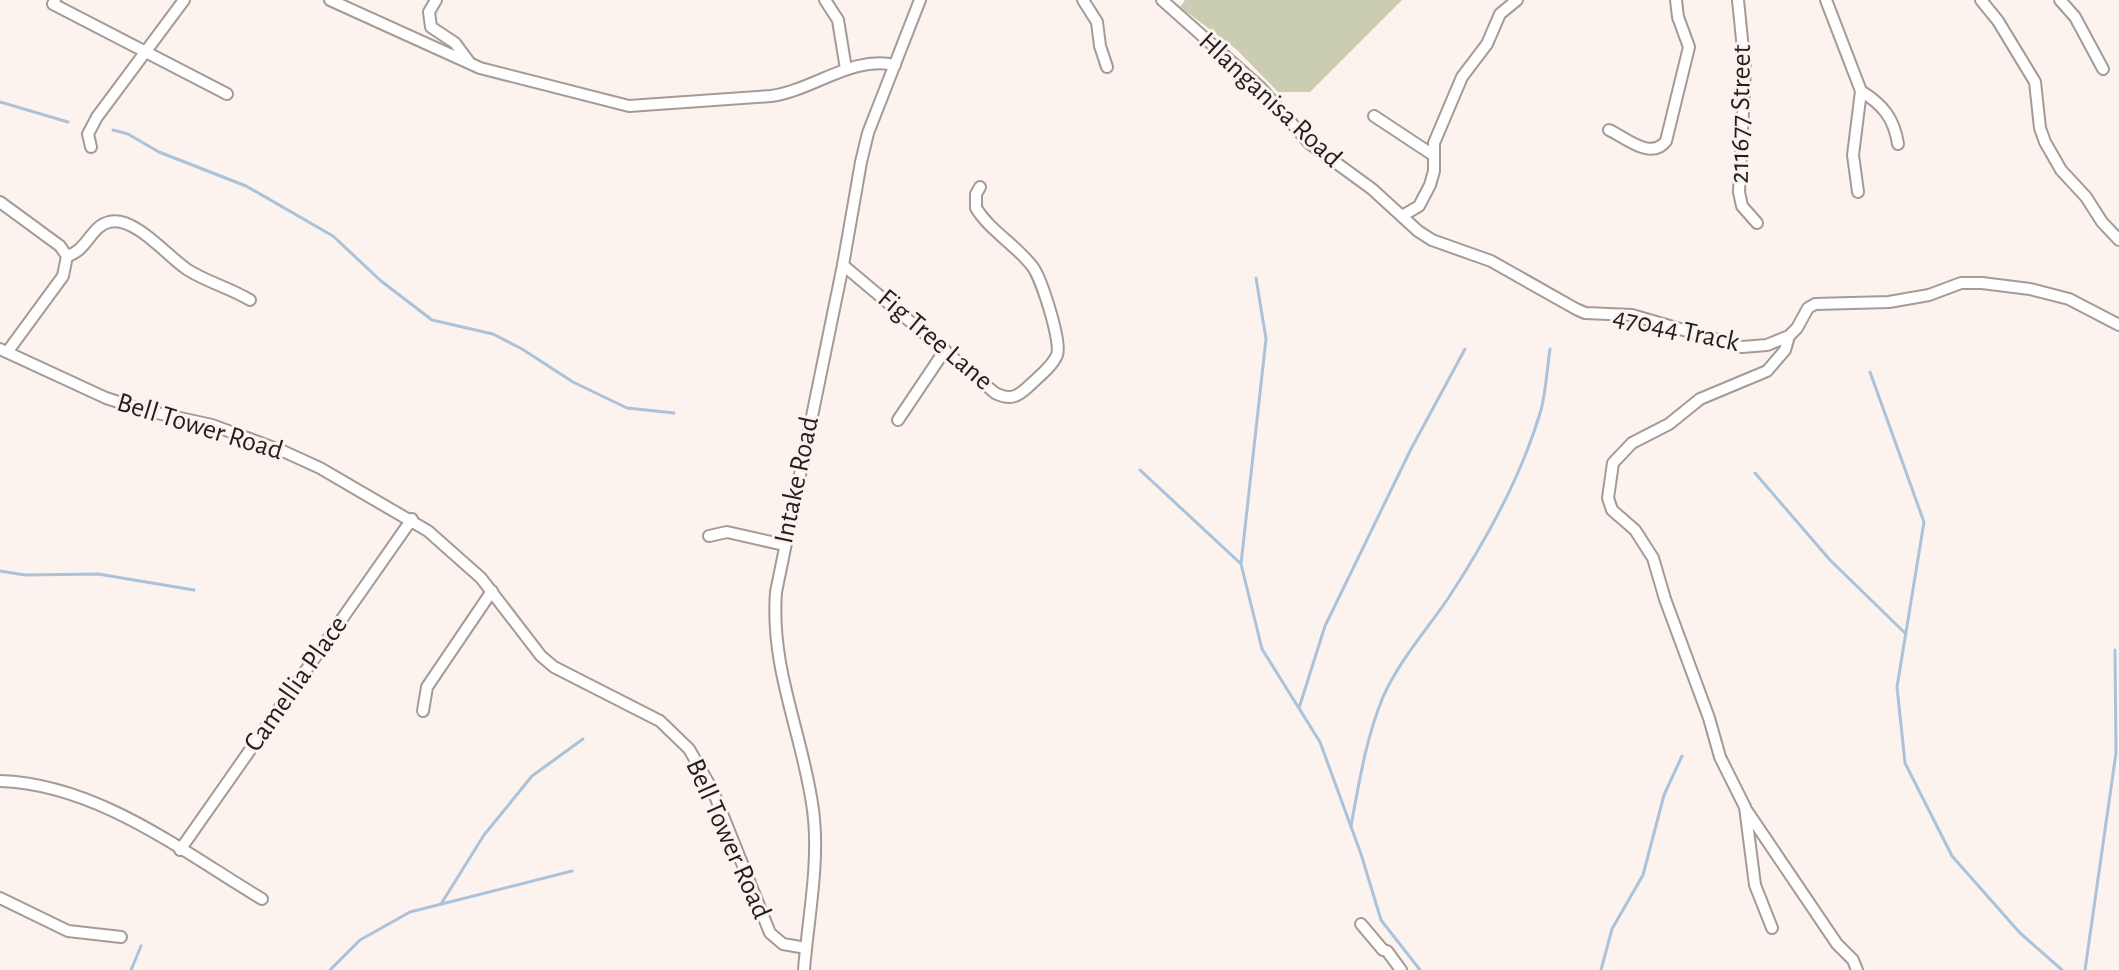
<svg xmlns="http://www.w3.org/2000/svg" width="2119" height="970" font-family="'Alegreya Sans',sans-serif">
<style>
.green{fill:#cacdb1}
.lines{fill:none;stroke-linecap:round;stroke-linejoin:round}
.stream{stroke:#aac3db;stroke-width:3}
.minor-casing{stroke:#a49b97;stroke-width:14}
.minor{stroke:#fff;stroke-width:10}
.labels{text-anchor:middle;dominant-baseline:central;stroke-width:6;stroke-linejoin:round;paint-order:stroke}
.street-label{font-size:28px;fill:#231f1e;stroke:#fcf3ef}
</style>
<rect width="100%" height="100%" fill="#fcf3ef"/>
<polygon class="green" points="1185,0 1402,0 1310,92 1278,92 1236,49 1180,7"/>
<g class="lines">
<g class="stream">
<polyline points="0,102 68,122"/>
<polyline points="113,130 128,134 159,152 246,186 333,236 381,281 432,320 493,334 522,349 573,382 627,408 674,413"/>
<polyline points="1256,278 1266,339 1241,564 1262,649 1320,742 1361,854 1381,920 1420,970"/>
<polyline points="1870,372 1924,522 1897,687 1905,763 1952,856 2020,933 2062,970"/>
<polyline points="1140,470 1240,563"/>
<polyline points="1755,473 1830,560 1906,634"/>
<polyline points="0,571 25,575 98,574 194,590"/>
<polyline points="1299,708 1325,626 1411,449 1465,349"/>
<path d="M1351 826C1359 783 1366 738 1383 697 1399 661 1425 632 1447 600 1486 541 1521 478 1541 410 1546 391 1547 369 1550 349"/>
<polyline points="441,904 484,835 532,776 583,739"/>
<polyline points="131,970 141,946"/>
<polyline points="330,970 360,940 410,912 572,871"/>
<polyline points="1601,970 1612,929 1643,875 1664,795 1682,756"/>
<polyline points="2085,970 2116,753 2115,650"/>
</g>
<g class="minor-casing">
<g id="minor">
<polyline points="55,0 53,4 227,94"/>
<path d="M330 0 480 68 629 106 771 96C814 90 852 55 895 65"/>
<polyline points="436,0 429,12 431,27 455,43 469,62"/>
<polyline points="825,0 838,20 846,69"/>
<polyline points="1083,0 1097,22 1100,46 1107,67"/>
<polyline points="1162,0 1261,88 1309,143 1372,189 1418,231 1432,240 1491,261 1576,309 1585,313 1632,315 1742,347 1767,345 1789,336 1797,328 1808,308 1815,304 1889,302 1929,295 1961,283 1982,283 2030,289 2069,299 2119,325"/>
<polyline points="1738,0 1745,69 1739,192 1742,206 1757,223"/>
<polyline points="1826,0 1861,91 1853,155 1858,192"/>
<polyline points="1981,0 1998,21 2035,82 2040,128 2045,142 2061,170 2086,197 2102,222 2119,240"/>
<polyline points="2060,0 2075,17 2103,69"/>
<path d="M1861 91C1883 105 1894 118 1898 144"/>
<polyline points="1374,116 1433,155"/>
<path d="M1609 130C1625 137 1651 161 1666 141L1689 47 1678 17 1676 0"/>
<polyline points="91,147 88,134 97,117 184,0"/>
<polyline points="0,202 60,246 67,256 63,276 8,351"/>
<polyline points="1402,216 1419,206 1430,185 1434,171 1434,143 1462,77 1487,44 1500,14 1517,0"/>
<path d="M67 256C87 251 91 226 109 222 134 215 168 257 188 270 207 282 230 288 250 300"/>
<path d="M843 265 995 393C1009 400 1016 398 1028 387 1037 378 1052 367 1057 355 1062 342 1041 277 1032 266 1016 245 990 231 976 208V194L980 187"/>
<polyline points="0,349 106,398 143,410 212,425 285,452 320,468 428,531 481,578 541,656 554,667 660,721 689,749 713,791 770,933 783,944 806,948"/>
<polyline points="898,420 945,350"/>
<polyline points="709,536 727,532 784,545"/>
<polyline points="423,711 427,687 492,591"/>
<path d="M0 781C97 784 182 851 262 899"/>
<polyline points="1747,811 1837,944 1853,960 1857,970"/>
<polyline points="180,850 412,519"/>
<polyline points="0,898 68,931 121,937"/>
<polyline points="1361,924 1383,950 1387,951 1401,970"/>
<polyline points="1772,928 1755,885 1745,807 1720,757 1709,718 1665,599 1653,558 1635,530 1612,510 1608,498 1613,463 1632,443 1669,424 1700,399 1767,371 1785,350 1789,336"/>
<path d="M804 970C808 918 820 862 813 810 803 734 770 670 776 592L843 265 861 162 868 133 920 0"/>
</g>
</g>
<use href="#minor" class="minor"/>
</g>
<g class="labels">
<g class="street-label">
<text transform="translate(1270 100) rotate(43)">Hlanganisa Road</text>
<text transform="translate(1741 114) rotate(-89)">211677 Street</text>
<text transform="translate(1676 330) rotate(12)">47044 Track</text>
<text transform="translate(935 340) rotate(40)">Fig Tree Lane</text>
<text transform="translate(200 427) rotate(17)">Bell Tower Road</text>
<text transform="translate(797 480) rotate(-78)">Intake Road</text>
<text transform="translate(296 684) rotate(-55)">Camellia Place</text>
<text transform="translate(728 839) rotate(66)">Bell Tower Road</text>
</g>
</g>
</svg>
